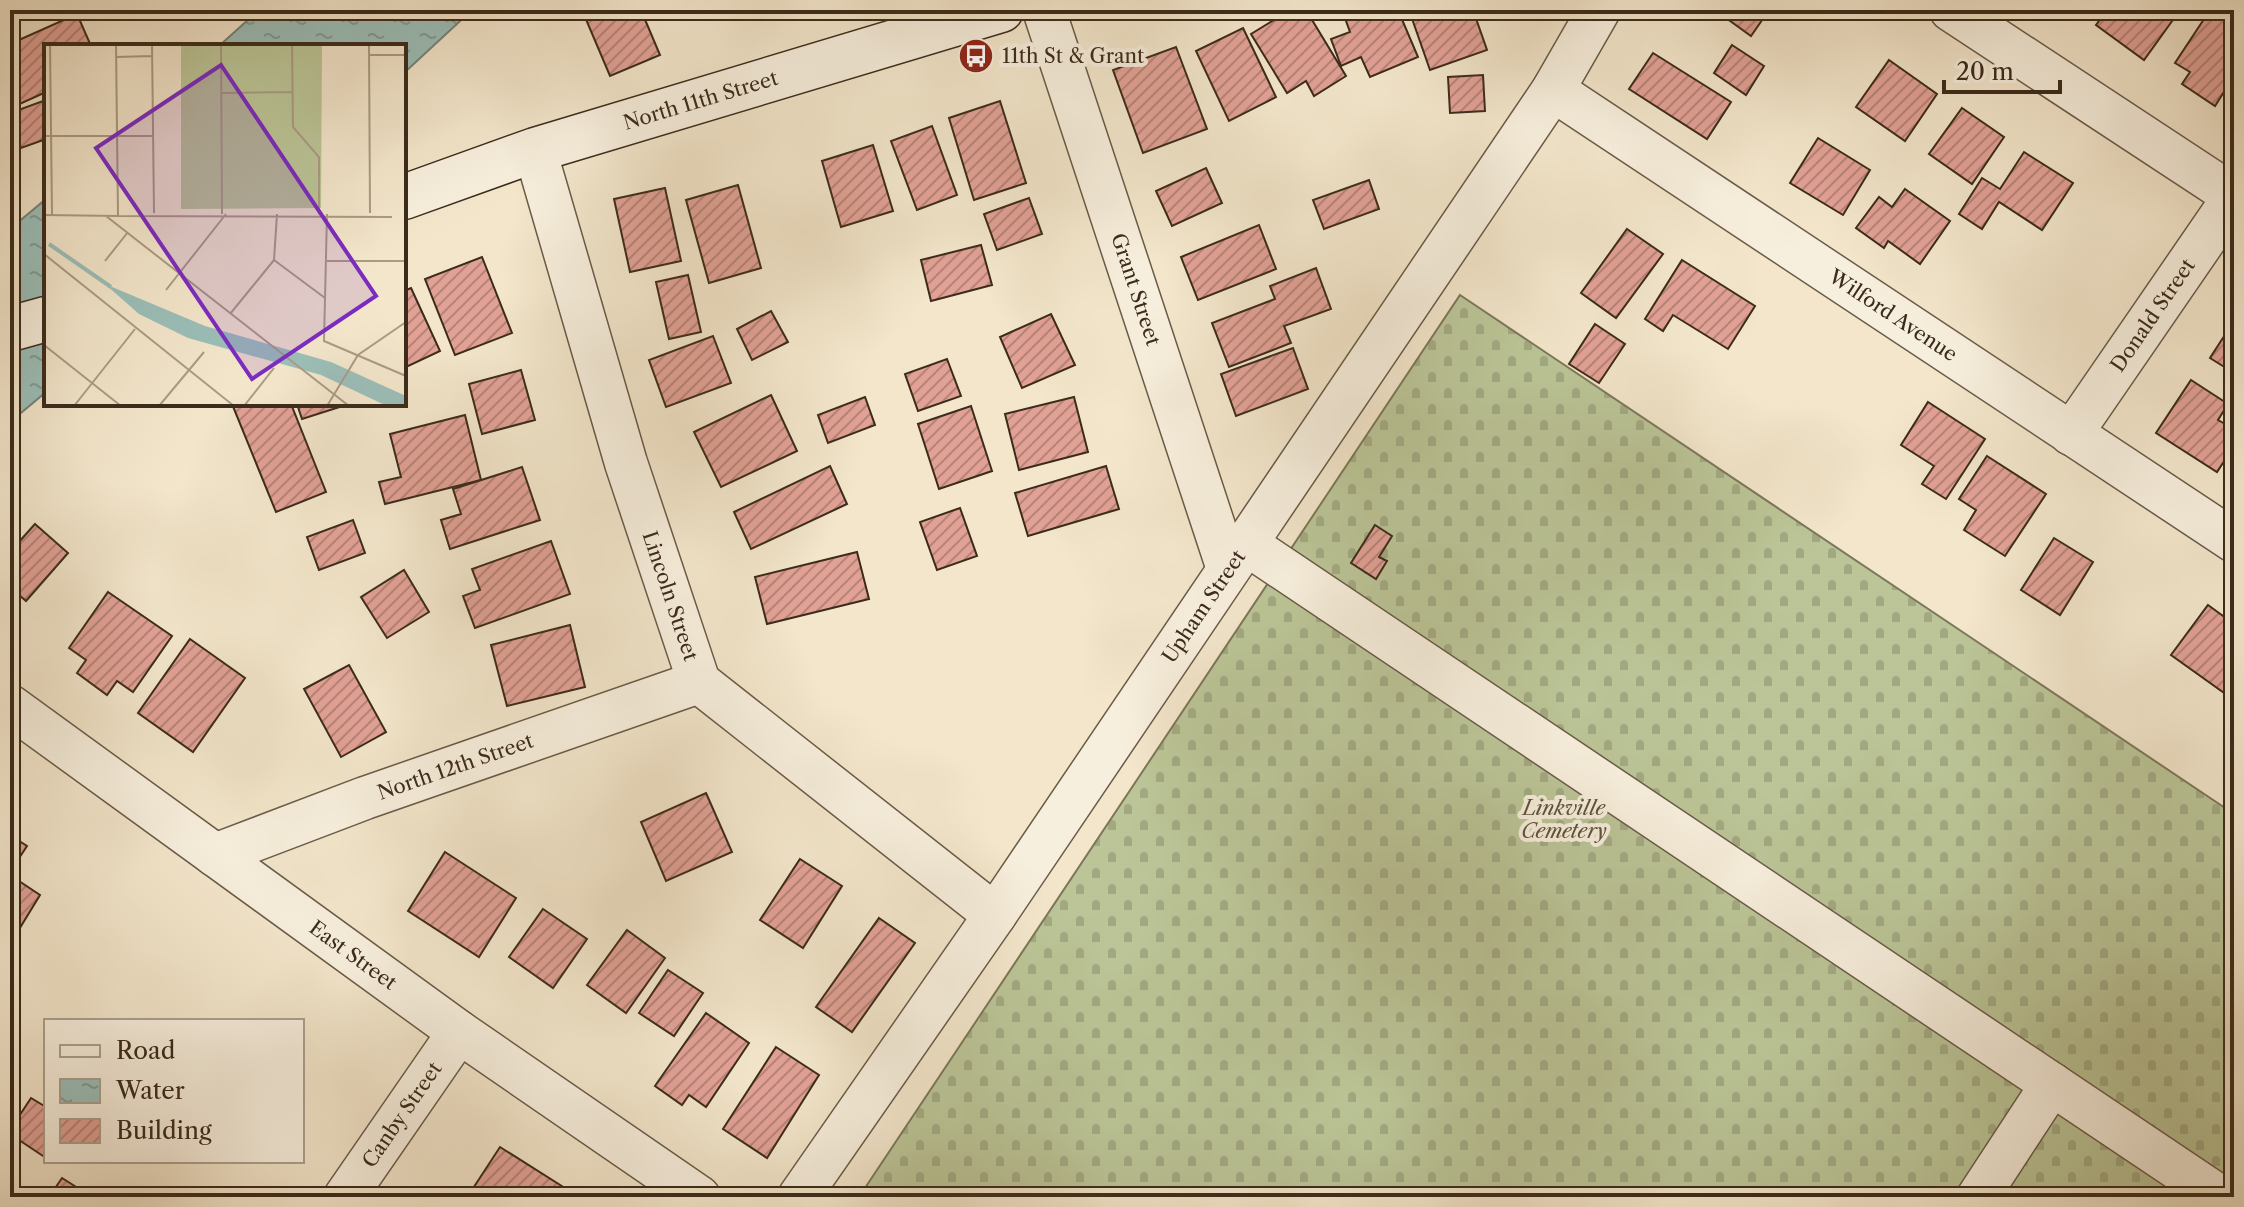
<svg xmlns="http://www.w3.org/2000/svg" width="2244" height="1207" font-family="'Libre Caslon Text',serif">
<style>
.cemetery{fill:url(#cemetery-stones);stroke:#7c7859;stroke-width:2}
.water{fill:url(#water-ripples);stroke:#75847a;stroke-width:2}
.building{fill:url(#building-hatch);stroke:#3c2b1b;stroke-width:2}
.lines{fill:none;stroke-linecap:round;stroke-linejoin:round}
.minor-casing{stroke:#6a5a47;stroke-width:45}
.secondary-casing{stroke:#3c2b1b;stroke-width:47}
.minor{stroke:#f7efdd;stroke-width:42}
.secondary{stroke:#f7efdd;stroke-width:44}
.labels{text-anchor:middle;dominant-baseline:central;stroke-width:8;stroke-linejoin:round;paint-order:stroke}
.poi-label{font-size:20px;fill:#3c2b1b;stroke:#f7efdd;text-anchor:start}
.street-label{font-size:20px;fill:#3c2b1b;stroke:#f7efdd}
.park-label{font-size:20px;font-style:italic;fill:#5c523a;stroke:#f7efdd}
.inset-river{fill:none;stroke:#9bbfb9;stroke-width:4}
.inset-road{fill:none;stroke:#aa9b85;stroke-width:2}
.view{fill:#7b2cbf;fill-opacity:0.15;stroke:#7b2cbf;stroke-width:4}
.inset-edge{fill:none;stroke:#3c2b1b;stroke-width:4}
</style>
<defs>
<pattern id="cemetery-stones" width="16" height="16" patternUnits="userSpaceOnUse" patternTransform="scale(2)"><rect width="16" height="16" fill="#bbc597"/><path d="M2 7V4a2 2 0 0 1 4 0v3zM10 15v-3a2 2 0 0 1 4 0v3z" fill="#a2a982"/></pattern>
<pattern id="water-ripples" width="26" height="14" patternUnits="userSpaceOnUse" patternTransform="scale(2)"><rect width="26" height="14" fill="#9bbfb9"/><path d="M2 4q2-2 4 0t4 0M15 11q2-2 4 0t4 0" fill="none" stroke="#809b96"/></pattern>
<pattern id="building-hatch" width="6" height="6" patternUnits="userSpaceOnUse" patternTransform="scale(2)"><rect width="6" height="6" fill="#e2a195"/><path d="M-1 1l2-2M0 6l6-6M5 7l2-2" fill="none" stroke="#b88379"/></pattern>
</defs>
<rect width="100%" height="100%" fill="#f3e6cb"/>
<filter id="stains"><feTurbulence type="fractalNoise" baseFrequency=".0025" numOctaves="4"/><feColorMatrix values="0 0 0 0 .2 0 0 0 0 .09 0 0 0 0 .02 0 0 0 .5 -.17"/></filter>
<radialGradient id="worn" r=".72"><stop offset=".6" stop-color="#630" stop-opacity="0"/><stop offset="1" stop-color="#630" stop-opacity=".3"/></radialGradient>
<polygon class="cemetery" points="1460,295 2234,814 2234,1197 859,1197"/>
<g class="water">
<polygon points="259,10 472,10 404,73 404,46 219,46"/>
<polygon points="46,199 46,392 10,422 10,229"/>
</g>
<g class="building">
<polygon points="582,10 641,10 660,55 610,76"/>
<polygon points="766,10 792,10 768,18"/>
<polygon points="1290,10 1306,10 1346,76 1314,96 1306,81 1287,93 1251,34"/>
<polygon points="1342,10 1398,10 1418,57 1370,77 1361,57 1341,66 1331,39 1350,32"/>
<polygon points="1409,10 1473,10 1487,50 1430,70"/>
<polygon points="1715,10 1769,10 1751,36"/>
<polygon points="2107,10 2180,10 2144,60 2096,25"/>
<polygon points="2210,10 2224,10 2228,13 2234,10 2234,76 2215,106 2182,84 2190,72 2175,63"/>
<polygon points="77,14 91,46 46,46 46,92 13,107 10,101 10,44"/>
<polygon points="1243,28 1276,97 1229,121 1196,51"/>
<polygon points="1732,45 1764,66 1746,95 1714,73"/>
<polygon points="1176,47 1207,129 1143,153 1113,70"/>
<polygon points="1653,53 1731,102 1707,139 1629,89"/>
<polygon points="1889,60 1937,94 1905,141 1856,107"/>
<polygon points="1483,75 1485,111 1450,113 1448,77"/>
<polygon points="43,101 46,109 46,139 21,148 10,113"/>
<polygon points="1000,101 1026,183 974,200 949,118"/>
<polygon points="1962,108 2004,137 1972,184 1929,154"/>
<polygon points="932,126 957,195 917,210 891,141"/>
<polygon points="1818,138 1870,170 1843,215 1790,183"/>
<polygon points="873,145 893,211 841,227 822,161"/>
<polygon points="2024,152 2073,183 2042,230 1999,202 1982,229 1959,214 1982,178 2000,189"/>
<polygon points="1206,168 1222,203 1172,226 1156,191"/>
<polygon points="1369,180 1379,209 1324,229 1313,200"/>
<polygon points="738,185 761,268 709,283 686,200"/>
<polygon points="665,188 681,261 630,272 614,199"/>
<polygon points="1905,189 1950,221 1920,264 1888,241 1884,248 1856,228 1879,197 1892,207"/>
<polygon points="1029,198 1042,234 997,250 984,214"/>
<polygon points="1259,225 1276,269 1198,300 1181,257"/>
<polygon points="1627,229 1663,254 1616,318 1581,293"/>
<polygon points="981,245 992,285 931,301 921,260"/>
<polygon points="482,257 512,333 455,355 425,279"/>
<polygon points="1682,260 1755,306 1728,349 1673,315 1663,331 1645,319"/>
<polygon points="1316,268 1331,309 1284,326 1291,343 1229,367 1212,323 1275,299 1270,286"/>
<polygon points="688,275 701,332 669,339 656,282"/>
<polygon points="411,288 440,351 404,368 404,291"/>
<polygon points="771,311 788,342 752,360 737,329"/>
<polygon points="1051,314 1075,365 1022,388 1000,337"/>
<polygon points="2234,321 2234,373 2210,358"/>
<polygon points="1595,324 1625,344 1599,383 1569,364"/>
<polygon points="713,336 731,383 666,407 649,360"/>
<polygon points="1293,348 1308,389 1236,416 1221,374"/>
<polygon points="947,359 961,396 918,411 905,374"/>
<polygon points="521,370 535,420 482,434 469,384"/>
<polygon points="2191,380 2228,404 2218,420 2234,429 2234,446 2217,472 2156,433"/>
<polygon points="771,395 797,451 721,487 694,432"/>
<polygon points="865,397 875,425 828,443 818,415"/>
<polygon points="1074,397 1088,452 1019,470 1005,414"/>
<polygon points="1928,402 1985,439 1946,499 1922,484 1934,466 1901,445"/>
<polygon points="232,404 291,404 326,492 276,512"/>
<polygon points="297,404 349,404 302,419"/>
<polygon points="971,406 992,471 939,489 918,424"/>
<polygon points="465,415 481,480 385,504 379,482 401,477 390,434"/>
<polygon points="1987,456 2046,494 2005,556 1964,530 1976,510 1959,499"/>
<polygon points="830,466 847,504 751,549 734,512"/>
<polygon points="1106,466 1119,509 1028,536 1015,493"/>
<polygon points="522,467 540,520 450,549 441,520 461,514 453,489"/>
<polygon points="960,508 977,556 937,570 920,522"/>
<polygon points="353,520 365,553 319,570 307,537"/>
<polygon points="35,524 68,553 26,601 10,587 10,552"/>
<polygon points="1375,525 1392,536 1379,557 1387,561 1376,579 1351,563"/>
<polygon points="2054,538 2093,562 2060,615 2021,590"/>
<polygon points="551,541 570,594 475,628 463,596 480,590 472,569"/>
<polygon points="857,552 869,599 767,624 755,577"/>
<polygon points="404,570 429,612 387,638 361,597"/>
<polygon points="108,592 172,636 133,692 117,681 107,695 77,673 86,660 69,648"/>
<polygon points="2208,605 2234,624 2234,700 2171,655"/>
<polygon points="570,625 585,687 507,706 491,645"/>
<polygon points="190,639 245,678 193,752 138,713"/>
<polygon points="349,665 386,732 341,757 304,689"/>
<polygon points="706,793 732,852 666,881 641,822"/>
<polygon points="10,835 27,846 10,872"/>
<polygon points="445,852 516,898 479,957 408,911"/>
<polygon points="800,859 842,886 803,948 760,920"/>
<polygon points="10,875 40,895 15,936 10,932"/>
<polygon points="543,909 587,939 553,988 509,957"/>
<polygon points="879,918 915,943 852,1032 816,1007"/>
<polygon points="627,930 665,958 626,1013 587,985"/>
<polygon points="668,970 703,993 674,1036 639,1013"/>
<polygon points="706,1013 749,1043 706,1107 689,1095 682,1105 655,1086"/>
<polygon points="776,1047 819,1075 767,1158 723,1129"/>
<polygon points="31,1098 46,1107 46,1158 10,1134 10,1130"/>
<polygon points="500,1147 576,1195 575,1197 476,1197 470,1193"/>
<polygon points="62,1178 92,1197 49,1197"/>
</g>
<g class="lines">
<g class="minor-casing">
<g id="minor">
<path id="s1" d="M1044 10 1228 569"/>
<polyline points="1951,10 2234,196"/>
<path id="s2" d="M1553 90 2234 541"/>
<path id="s3" d="M535 150 626 463 699 682 995 915"/>
<path id="s4" d="M2071 434 2234 197"/>
<polyline points="1245,543 2220,1197"/>
<path id="s5" d="M10 706 459 1032 699 1197"/>
<path id="s6" d="M215 855 365 798 699 682"/>
<path id="s7" d="M345 1197 459 1032"/>
<path id="s8" d="M799 1197 995 915 1553 90 1599 10"/>
<polyline points="1978,1197 2052,1084"/>
</g>
</g>
<g class="secondary-casing">
<g id="secondary">
<path id="s9" d="M404 197 535 150 1001 10"/>
<polyline points="10,329 46,319"/>
</g>
</g>
<use href="#minor" class="minor"/>
<use href="#secondary" class="secondary"/>
</g>
<defs>
<g id="bus-disc" transform="scale(1.8)"><circle r="9.5" fill="#8f2418" stroke="#f7efdd"/><path d="M-5-6H5V4H4V6H2V4H-2V6H-4V4H-5ZM-3.5-4V0h7V-4ZM-3.5 1.2v1.5H-2V1.2ZM2 1.2v1.5H3.5V1.2Z" fill="#fff"/></g>
</defs>
<g fill-rule="evenodd">
<use href="#bus-disc" x="976" y="56"/>
</g>
<g class="labels">
<g class="poi-label">
<text x="1002" y="56">11th St &amp; Grant</text>
</g>
<g class="street-label">
<text stroke="none"><textPath href="#s9" startOffset="312">North 11th Street</textPath></text>
<text stroke="none"><textPath href="#s1" startOffset="294">Grant Street</textPath></text>
<text stroke="none"><textPath href="#s2" startOffset="408">Wilford Avenue</textPath></text>
<text stroke="none"><textPath href="#s4" startOffset="144">Donald Street</textPath></text>
<text stroke="none"><textPath href="#s3" startOffset="466">Lincoln Street</textPath></text>
<text stroke="none"><textPath href="#s8" startOffset="716">Upham Street</textPath></text>
<text stroke="none"><textPath href="#s6" startOffset="256">North 12th Street</textPath></text>
<text stroke="none"><textPath href="#s5" startOffset="424">East Street</textPath></text>
<text stroke="none"><textPath href="#s7" startOffset="100">Canby Street</textPath></text>
</g>
<g class="park-label">
<text x="1564" y="808">Linkville<tspan x="1564" dy="23">Cemetery</tspan></text>
</g>
</g>
<g transform="translate(44 44)">
<rect width="362" height="362" fill="#f3e6cb"/>
<path d="M137 0H278L277 164 137 165Z" fill="#bbc597"/>
<path d="M61 240 161 282 287 318 362 352V362H343L277 331 144 294 95 270Z" fill="#9bbfb9"/>
<path class="inset-river" d="M5 200 67 243"/>
<path class="inset-road" d="M6 0 8 171M72 0 74 172 348 173M108 0 110 169M177 0 178 170M248 0 249 83 275 113V170M325 0 326 169M326 11H362M72 13 108 12M177 49 249 48M0 92H109M283 170 280 297 362 332M0 171 74 172M62 172 305 362M0 210 190 362M230 216 281 254M61 217 84 188M283 217H362M122 246 182 170M186 270 230 216 233 170M0 301 77 362M30 362 91 285M115 362 160 308M200 362 230 324M283 362 314 311 362 278"/>
<path class="view" d="M177 21 332 252 208 335 52 104Z"/>
<rect width="362" height="362" class="inset-edge"/>
</g>
<rect width="2244" height="1207" fill="none" stroke="#f3e6cb" stroke-width="40"/>
<rect x="12" y="12" width="2220" height="1183" fill="none" stroke="#3c2b1b" stroke-width="4"/>
<rect x="20" y="20" width="2204" height="1167" fill="none" stroke="#3c2b1b" stroke-width="2"/>
<rect x="44" y="1019" width="260" height="144" fill="#f7efdd" stroke="#aca18f" stroke-width="2"/>
<rect x="60" y="1045" width="40" height="12" fill="#f7efdd" stroke="#aca18f" stroke-width="2"/>
<text x="116" y="1059" font-size="24" fill="#3c2b1b">Road</text>
<rect x="60" y="1079" width="40" height="24" fill="url(#water-ripples)" stroke="#aca18f" stroke-width="2"/>
<text x="116" y="1099" font-size="24" fill="#3c2b1b">Water</text>
<rect x="60" y="1119" width="40" height="24" fill="url(#building-hatch)" stroke="#aca18f" stroke-width="2"/>
<text x="116" y="1139" font-size="24" fill="#3c2b1b">Building</text>
<path d="M1944 80v12h116v-12" fill="none" stroke="#3c2b1b" stroke-width="4"/>
<text x="1956" y="80" font-size="24" fill="#3c2b1b" stroke="#f7efdd" stroke-width="6" paint-order="stroke">20 m</text>
<rect width="100%" height="100%" filter="url(#stains)"/>
<rect width="100%" height="100%" fill="url(#worn)"/>
</svg>
